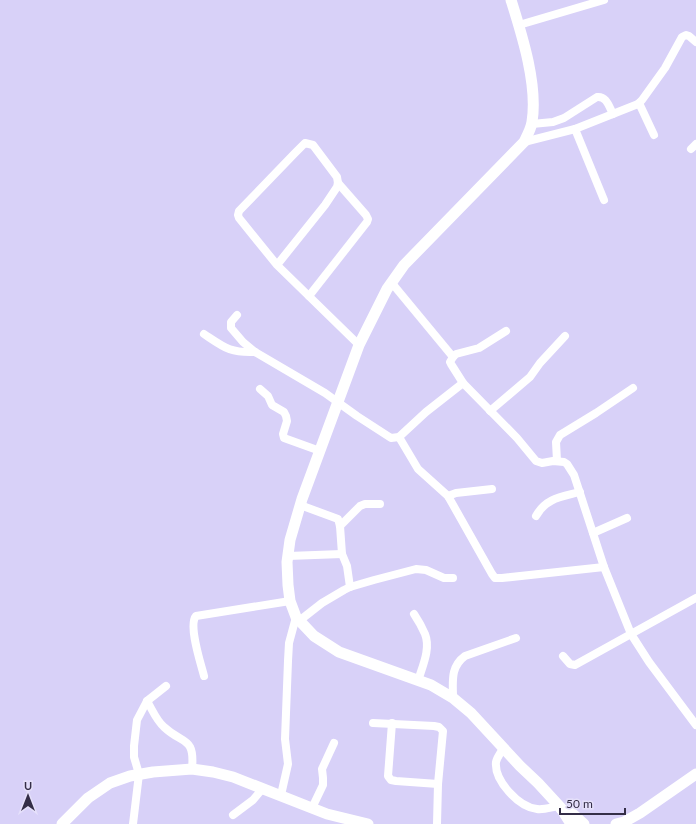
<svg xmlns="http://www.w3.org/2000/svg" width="696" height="824" font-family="Lato,sans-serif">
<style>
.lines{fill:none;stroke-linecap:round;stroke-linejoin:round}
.minor{stroke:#fff;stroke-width:8}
.secondary{stroke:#fff;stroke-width:11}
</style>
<rect width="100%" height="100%" fill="#d8d1f8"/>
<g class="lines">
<g class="minor">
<polyline points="519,25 604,0"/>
<polyline points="639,103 654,135"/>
<path d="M532 124 553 122 564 118 597 97C607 96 609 107 613 114"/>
<polyline points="575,129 604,200"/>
<polyline points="524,142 575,129 638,104 642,100 665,68 682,37 686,35 689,36 696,42"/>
<polyline points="691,149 696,144"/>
<polyline points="277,265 239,218 238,215 239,211 295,153 305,143 313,145 337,177 338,183 337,187 325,205 277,265 359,345"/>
<polyline points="391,282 453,357"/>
<polyline points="309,296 367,222 368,219 366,215 338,183"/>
<polyline points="237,315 231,322 231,328 243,342 255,352 325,393 357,416 391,438 399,437 426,412 463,383 517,438 536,461 542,463 553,461 564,462 567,464 574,475 604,567 631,634 649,662 696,725"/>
<path d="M204 334C225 348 230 353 255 352"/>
<polyline points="463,383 451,364 450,362 453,357 456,354 479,348 506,331"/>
<polyline points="260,389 268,396 272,405 284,412 286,416 287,421 283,434 284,438 320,451"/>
<polyline points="490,411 530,377 540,363 565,336"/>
<polyline points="399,437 418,469 448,496 492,574 495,578 502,578 604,567"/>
<polyline points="557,461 556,442 560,435 596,413 633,388"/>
<polyline points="448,496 456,493 492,489"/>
<polyline points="300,505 338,519 340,526 342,554 347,566 350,587"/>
<path d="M536 516C546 498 561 497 580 492"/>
<polyline points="340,526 360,506 365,504 380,504"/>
<polyline points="593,533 627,518"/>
<polyline points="288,556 342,554"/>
<path d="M414 614C418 620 422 627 425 634 431 649 422 667 418 681"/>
<polyline points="299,621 322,603 344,590 350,587 374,580 416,569 426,570 444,578 453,578"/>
<polyline points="563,656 570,664 575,665 696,598"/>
<path d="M204 676C201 664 188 625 196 616L290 601"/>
<path d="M453 698C453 682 450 667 465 656L516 638"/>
<path d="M147 701C152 709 156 720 164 727 183 745 195 736 192 769"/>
<polyline points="373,723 434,726 439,727 443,731 438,784 437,824"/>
<polyline points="392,723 388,776 391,780 396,781 438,784"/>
<path d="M503 748C501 753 497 757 496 762 494 781 519 807 537 809 544 810 552 807 559 806"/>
<polyline points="281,795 288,764 285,739 288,661 289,643 296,617"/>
<polyline points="312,808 323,785 323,778 322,769 334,743"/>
<polyline points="233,815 253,800 263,788"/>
<polyline points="133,824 139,774 134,757 134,746 137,720 147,701 166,686"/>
</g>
<g class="secondary">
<path d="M511 0C522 35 538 85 532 122 531 129 527 136 524 142L404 265 387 289 359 345 302 499 290 540 287 562 288 585 290 601 296 617 314 636 339 652 431 685 453 698 471 713 520 766 538 783 561 808 571 824"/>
<polyline points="561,809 573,814 584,824"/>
<polyline points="62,824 88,798 110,783 130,776 153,772 192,769 213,772 233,777 327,814 368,824"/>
<polyline points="616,824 624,822 640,813 696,774"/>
</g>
</g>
<g transform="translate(28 796)" stroke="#e5e0fa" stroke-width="3" paint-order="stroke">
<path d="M0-3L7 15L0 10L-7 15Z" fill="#342e47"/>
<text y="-6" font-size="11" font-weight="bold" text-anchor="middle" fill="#342e47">U</text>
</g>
<path d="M560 808v6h65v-6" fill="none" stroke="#342e47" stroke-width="2"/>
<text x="566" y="808" font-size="12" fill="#342e47" stroke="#e5e0fa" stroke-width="3" paint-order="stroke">50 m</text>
</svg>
